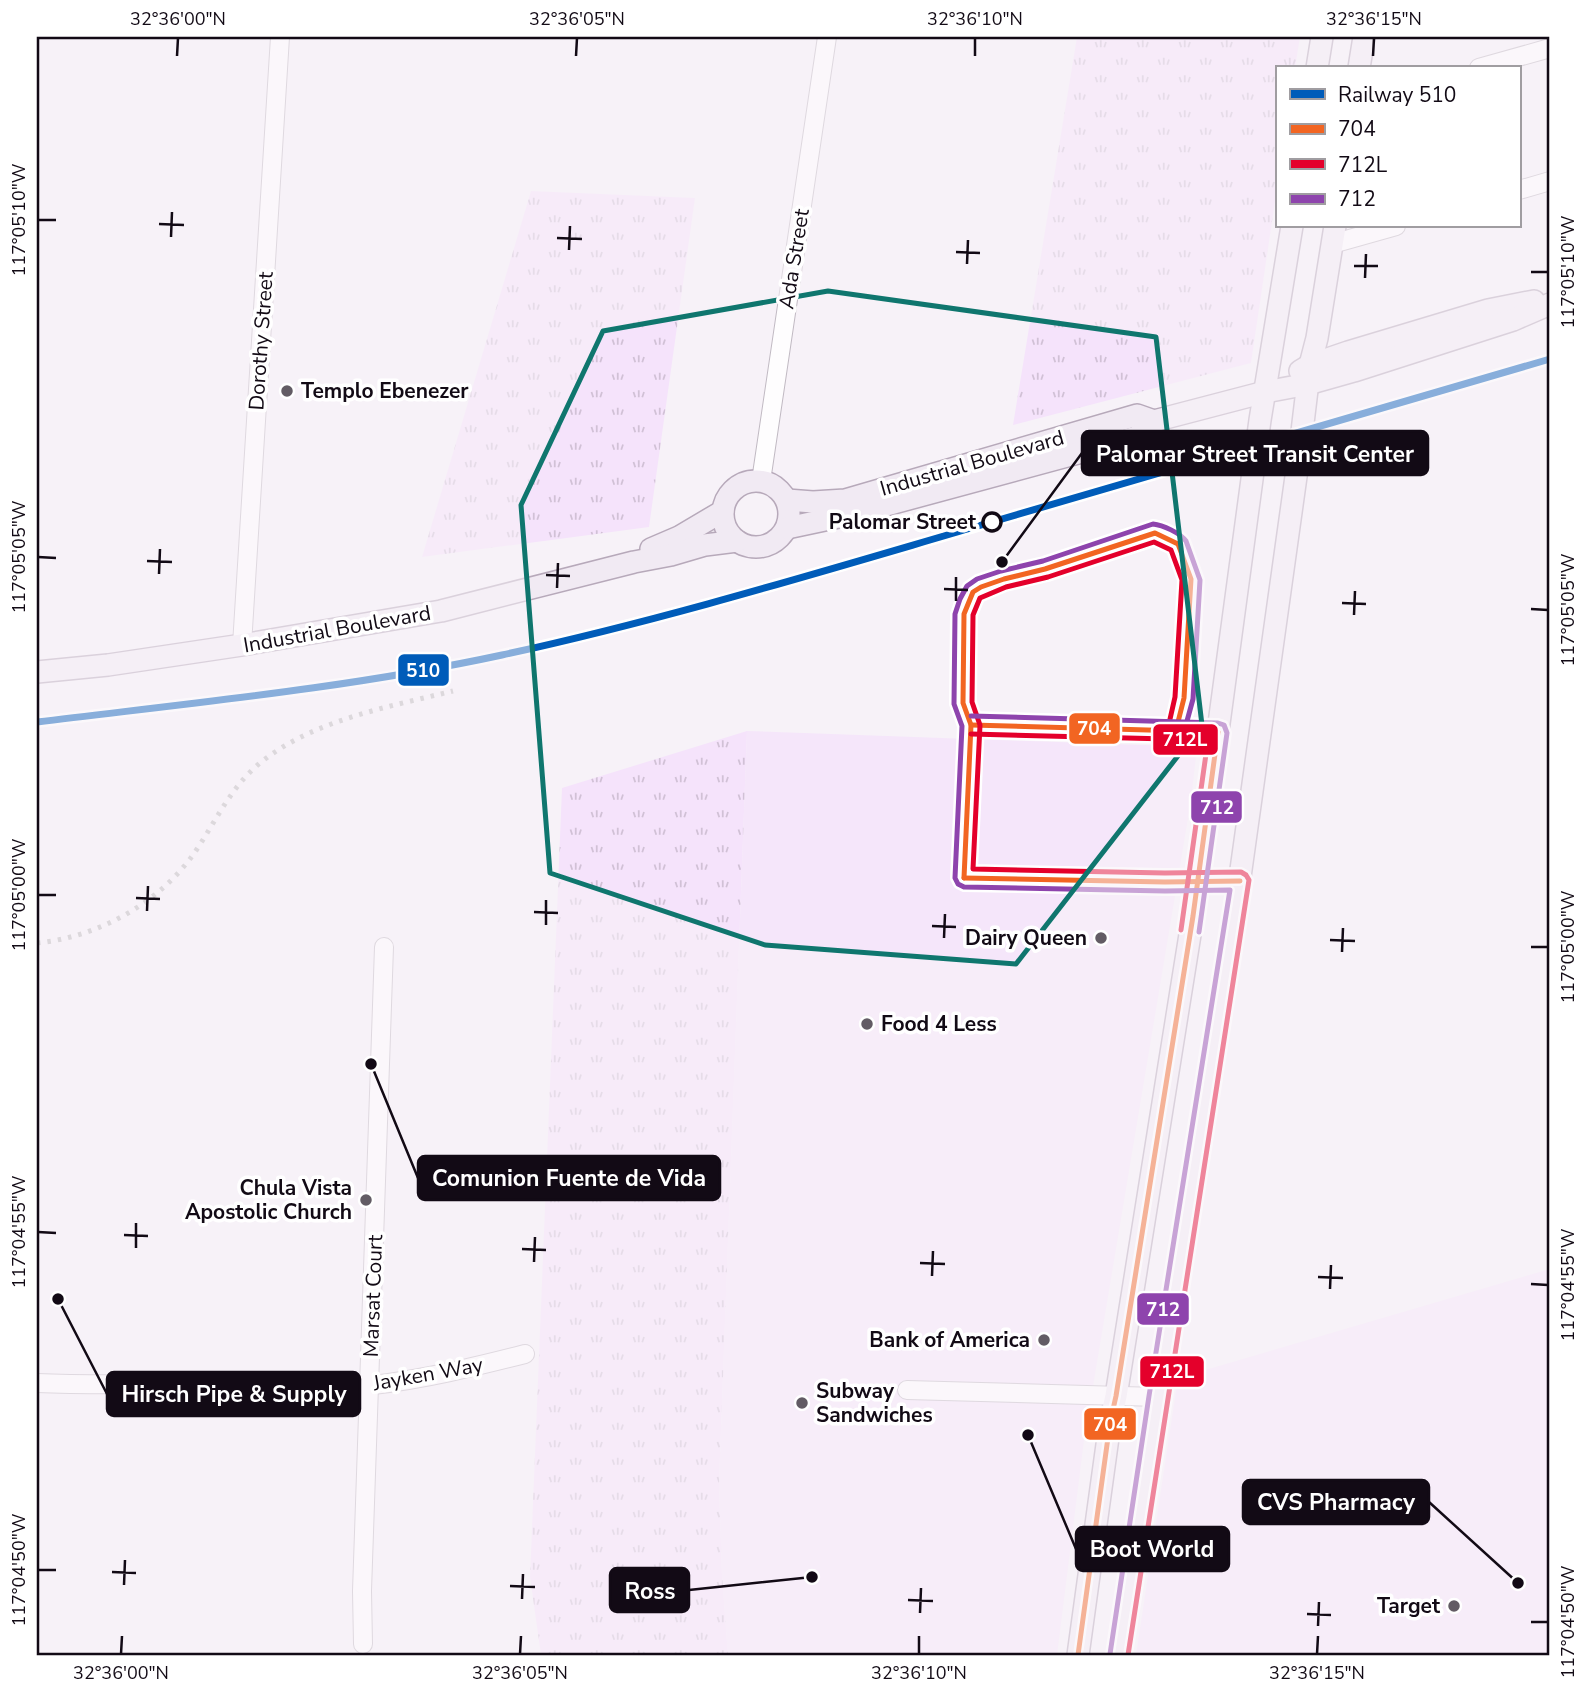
<svg xmlns="http://www.w3.org/2000/svg" width="1587" height="1692" font-family="'Nunito Sans',sans-serif">
<style>
.built{fill:#f5e6fa}
.grass{fill:url(#grass-tufts)}
.lines{fill:none;stroke-linecap:round;stroke-linejoin:round}
.minor-casing{stroke:#c1bac3;stroke-width:20}
.major-casing{stroke:#b7a9ba;stroke-width:24}
.minor{stroke:#fefdfe;stroke-width:18}
.major{stroke:#f1eaf3;stroke-width:21}
.rail{stroke:#bbb9bb;stroke-width:5;stroke-dasharray:3.5 7;stroke-linecap:butt}
.bus-1-casing{stroke:#fff;stroke-width:10}
.bus-2-casing{stroke:#fff;stroke-width:10}
.bus-3-casing{stroke:#fff;stroke-width:10}
.bus-1{stroke:#f26522;stroke-width:5}
.bus-2{stroke:#e4002b;stroke-width:5}
.bus-3{stroke:#8e44ad;stroke-width:5}
.rail-1-casing{stroke:#fff;stroke-width:12}
.rail-1{stroke:#005cb9;stroke-width:7}
.marked{fill:none;stroke:#0f766e;stroke-width:5;stroke-linejoin:round}
.ticks{fill:none;stroke:#120a15;stroke-width:2.5}
.poi-dot{fill:#625b64;stroke:#fff;stroke-width:2.5}
.stop-dot{fill:#fff;stroke:#120a15;stroke-width:3.5}
.labels{text-anchor:middle;dominant-baseline:central;stroke-width:7;stroke-linejoin:round;paint-order:stroke}
.street-label{font-size:21px;fill:#120a15;stroke:#fff}
.poi-label{font-size:21px;font-weight:bold;fill:#120a15;stroke:#fff;text-anchor:end}
.stop-label{font-size:21px;font-weight:bold;fill:#120a15;stroke:#fff;text-anchor:end}
.leader{fill:none;stroke:#120a15;stroke-width:2.5}
.callout-dot{fill:#120a15;stroke:#fff;stroke-width:2.5}
.callout{fill:#120a15;stroke:#120a15;stroke-width:2.5}
.callout-label{font-size:23px;text-anchor:middle;font-weight:bold;fill:#fff}
.line-badge{stroke:#fff;stroke-width:2.5}
.badge-label{font-size:19px;text-anchor:middle;font-weight:bold;fill:#fff}
.neatline{fill:none;stroke:#120a15;stroke-width:2.5}
.ticks-label{font-size:18px;text-anchor:middle;fill:#120a15}
</style>
<defs>
<pattern id="grass-tufts" width="24" height="20" patternUnits="userSpaceOnUse" patternTransform="scale(1.75)"><rect width="24" height="20" fill="#f5e3fb"/><path d="M3 7l-1-3M5 7V3M7 7l1-3M15 17l-1-3M17 17v-4M19 17l1-3" fill="none" stroke="#d1c1d6"/></pattern>
</defs>
<rect width="100%" height="100%" fill="#f7f2f8"/>
<g class="built">
<polygon points="747,731 1197,747 1191,800 1084,1440 1057,1655 728,1655 722,1574 719,1484"/>
<polygon points="1550,1269 1550,1655 1136,1655 1178,1378"/>
</g>
<g class="grass">
<polygon points="1077,37 1300,37 1295,68 1277,68 1277,188 1251,363 1013,425"/>
<polygon points="531,191 695,198 649,527 422,557"/>
<polygon points="747,731 719,1484 722,1574 728,1655 541,1655 530,1577 562,788"/>
</g>
<g class="lines">
<g class="minor-casing">
<g id="minor">
<polyline points="1479,68 1550,48"/>
<polyline points="1519,190 1550,181"/>
<polyline points="1332,244 1396,226"/>
<polyline points="761,481 827,37"/>
<polyline points="242,645 280,37"/>
<polyline points="964,878 1165,882 1240,881"/>
<path d="M37 1383C103 1386 168 1383 234 1384 280 1385 327 1391 373 1385 425 1379 474 1367 525 1354"/>
<polyline points="907,1390 1158,1397"/>
<polyline points="363,1644 362,1591 384,947"/>
</g>
</g>
<g class="major-casing">
<g id="major">
<polyline points="1317,68 1322,37"/>
<polyline points="1359,68 1364,37"/>
<polyline points="1300,371 1310,365 1348,352 1488,310 1534,301"/>
<circle cx="756" cy="514" r="33"/>
<polyline points="787,500 813,502 845,500 1137,415 1154,421"/>
<polyline points="787,528 853,514 1137,437 1154,421 1265,392 1308,384 1354,371 1513,320 1550,304"/>
<polyline points="651,549 679,537 723,511"/>
<polyline points="37,672 108,665 242,645 441,611 634,562 671,555 705,545 737,541"/>
<polyline points="1078,1655 1110,1423 1116,1396 1193,916 1260,420 1292,226"/>
<polyline points="1119,1655 1158,1397 1232,934 1300,448 1310,365 1317,338 1335,226"/>
</g>
</g>
<use href="#minor" class="minor"/>
<use href="#major" class="major"/>
<path class="rail" d="M37 943C99 937 162 902 197 849 217 819 231 787 260 763 313 720 388 707 453 691"/>
<g class="bus-1-casing">
<g id="bus-1">
<polyline points="971,725 1218,732"/>
<polyline points="964,878 971,725 963,703 964,614 973,592 981,587 1004,579 1045,569 1155,533 1178,544 1191,579 1184,698 1176,730"/>
<polyline points="964,878 1165,882 1240,881"/>
<polyline points="1078,1655 1110,1423 1116,1396 1193,916 1218,732"/>
</g>
</g>
<g class="bus-2-casing">
<g id="bus-2">
<polyline points="971,734 1208,740 1181,930"/>
<polyline points="1128,1655 1249,880 1246,875 1241,872 1165,873 973,869 980,725 972,702 973,615 980,598 1006,587 1048,577 1154,542 1171,550 1182,580 1175,697 1168,728"/>
</g>
</g>
<g class="bus-3-casing">
<g id="bus-3">
<polyline points="971,716 1218,723 1224,725 1227,733 1199,932"/>
<path d="M1110 1654 1149 1396 1230 890 1165 891 964 887 958 884 955 878 962 726 954 704 955 614 960 599 967 586 977 579 1001 571 1043 561 1153 524C1163 525 1180 533 1186 541L1200 580 1193 699 1184 732"/>
</g>
</g>
<use href="#bus-1" class="bus-1"/>
<use href="#bus-2" class="bus-2"/>
<use href="#bus-3" class="bus-3"/>
<g class="rail-1-casing">
<path id="rail-1" d="M37 722C192 703 349 688 502 655 663 620 820 572 978 526 1169 470 1359 415 1550 359"/>
</g>
<use href="#rail-1" class="rail-1"/>
</g>
<path d="M0 0H1587V1692H0ZM828 291 1156 337 1202 725 1016 964 765 945 550 873 521 505 603 331Z" fill="#f7f2f8" fill-opacity=".55" fill-rule="evenodd"/>
<path class="marked" d="M828 291 1156 337 1202 725 1016 964 765 945 550 873 521 505 603 331Z"/>
<path class="ticks" d="M177 56 178 38M576 56 577 38M975 56V38M1373 56 1374 38M38 220H56M159 224 184 225M171 237 172 212M557 238 582 239M569 250 570 226M956 252 980 253M967 264 968 240M1354 266H1378M1531 272H1548M1365 278 1366 254M38 557 56 558M147 561 172 562M159 574 160 549M546 575 570 576M557 588 558 563M944 589 968 590M956 601V577M1342 603 1366 604M1531 609 1548 610M1354 615 1355 591M38 895H56M136 898 160 899M147 911 148 886M534 912 558 913M546 925V900M932 926 956 927M944 938 945 914M1330 940 1355 941M1531 947H1548M1342 952 1343 928M38 1232 56 1233M124 1235 148 1236M136 1248V1223M522 1249 546 1250M534 1262 535 1237M920 1263 945 1264M932 1276 933 1251M1318 1277 1343 1278M1531 1284 1548 1285M1330 1289 1331 1265M38 1570H56M112 1572 136 1573M124 1585 125 1560M510 1586 535 1587M522 1599 523 1574M908 1600 933 1601M920 1613 921 1588M1307 1614 1331 1615M1531 1622H1548M1318 1626 1319 1602M121 1654 122 1636M520 1654 521 1636M919 1654V1636M1317 1654 1318 1636"/>
<g class="poi-dot">
<circle cx="287" cy="391" r="7"/>
<circle cx="1101" cy="938" r="7"/>
<circle cx="867" cy="1024" r="7"/>
<circle cx="366" cy="1200" r="7"/>
<circle cx="1044" cy="1340" r="7"/>
<circle cx="802" cy="1403" r="7"/>
<circle cx="1454" cy="1606" r="7"/>
</g>
<circle class="stop-dot" cx="992" cy="522" r="9"/>
<g class="labels">
<g class="street-label">
<text transform="translate(794 259) rotate(-81)">Ada Street</text>
<text transform="translate(261 341) rotate(-86)">Dorothy Street</text>
<text transform="translate(972 463) rotate(-16)">Industrial Boulevard</text>
<text transform="translate(337 629) rotate(-10)">Industrial Boulevard</text>
<text transform="translate(373 1296) rotate(-88)">Marsat Court</text>
<text transform="translate(428 1374) rotate(-10)">Jayken Way</text>
</g>
<g class="poi-label">
<text x="301" y="391" text-anchor="start">Templo Ebenezer</text>
<text x="1087" y="938">Dairy Queen</text>
<text x="881" y="1024" text-anchor="start">Food 4 Less</text>
<text x="352" y="1188">Chula Vista<tspan x="352" dy="24">Apostolic Church</tspan></text>
<text x="1030" y="1340">Bank of America</text>
<text x="816" y="1391" text-anchor="start">Subway<tspan x="816" dy="24">Sandwiches</tspan></text>
<text x="1440" y="1606">Target</text>
</g>
<g class="stop-label">
<text x="976" y="522">Palomar Street</text>
</g>
</g>
<path class="leader" d="M1002 562L1082 453M371 1064L418 1178M58 1299L107 1394M1518 1583L1429 1502M1028 1435L1076 1549M812 1577L689 1590"/>
<g class="callout-dot">
<circle cx="1002" cy="562" r="7"/>
<circle cx="371" cy="1064" r="7"/>
<circle cx="58" cy="1299" r="7"/>
<circle cx="1518" cy="1583" r="7"/>
<circle cx="1028" cy="1435" r="7"/>
<circle cx="812" cy="1577" r="7"/>
</g>
<g class="callout">
<rect x="1082" y="431" width="346" height="44" rx="7"/>
<rect x="418" y="1156" width="302" height="44" rx="7"/>
<rect x="107" y="1372" width="253" height="44" rx="7"/>
<rect x="1243" y="1480" width="186" height="44" rx="7"/>
<rect x="1076" y="1527" width="153" height="44" rx="7"/>
<rect x="610" y="1568" width="79" height="44" rx="7"/>
</g>
<g class="callout-label">
<text x="1255" y="462">Palomar Street Transit Center</text>
<text x="569" y="1186">Comunion Fuente de Vida</text>
<text x="234" y="1402">Hirsch Pipe &amp; Supply</text>
<text x="1336" y="1510">CVS Pharmacy</text>
<text x="1152" y="1557">Boot World</text>
<text x="650" y="1599">Ross</text>
</g>
<g class="line-badge">
<rect x="397" y="653" width="53" height="34" rx="7" fill="#005cb9"/>
<rect x="1068" y="712" width="53" height="33" rx="7" fill="#f26522"/>
<rect x="1152" y="723" width="67" height="33" rx="7" fill="#e4002b"/>
<rect x="1190" y="790" width="53" height="34" rx="7" fill="#8e44ad"/>
<rect x="1136" y="1292" width="54" height="34" rx="7" fill="#8e44ad"/>
<rect x="1139" y="1355" width="66" height="33" rx="7" fill="#e4002b"/>
<rect x="1083" y="1407" width="54" height="34" rx="7" fill="#f26522"/>
</g>
<g class="badge-label">
<text x="423" y="677">510</text>
<text x="1094" y="735">704</text>
<text x="1185" y="746">712L</text>
<text x="1217" y="814">712</text>
<text x="1163" y="1316">712</text>
<text x="1172" y="1378">712L</text>
<text x="1110" y="1431">704</text>
</g>
<rect width="1587" height="1692" fill="none" stroke="#ffffff" stroke-width="77"/>
<rect x="1276" y="66" width="245" height="161" fill="#ffffff" stroke="#a09da1" stroke-width="2"/>
<rect x="1290" y="89" width="35" height="10" fill="#005cb9" stroke="#a09da1" stroke-width="2"/>
<text x="1338" y="102" font-size="21" fill="#120a15">Railway 510</text>
<rect x="1290" y="124" width="35" height="10" fill="#f26522" stroke="#a09da1" stroke-width="2"/>
<text x="1338" y="136" font-size="21" fill="#120a15">704</text>
<rect x="1290" y="159" width="35" height="10" fill="#e4002b" stroke="#a09da1" stroke-width="2"/>
<text x="1338" y="172" font-size="21" fill="#120a15">712L</text>
<rect x="1290" y="194" width="35" height="10" fill="#8e44ad" stroke="#a09da1" stroke-width="2"/>
<text x="1338" y="206" font-size="21" fill="#120a15">712</text>
<rect x="38" y="38" width="1510" height="1616" class="neatline"/>
<g class="ticks-label">
<text x="178" y="25">32°36'00"N</text>
<text x="577" y="25">32°36'05"N</text>
<text x="975" y="25">32°36'10"N</text>
<text x="1374" y="25">32°36'15"N</text>
<text transform="translate(19 220) rotate(-90)" y="6">117°05'10"W</text>
<text transform="translate(1568 272) rotate(-90)" y="6">117°05'10"W</text>
<text transform="translate(19 557) rotate(-90)" y="6">117°05'05"W</text>
<text transform="translate(1568 610) rotate(-90)" y="6">117°05'05"W</text>
<text transform="translate(19 895) rotate(-90)" y="6">117°05'00"W</text>
<text transform="translate(1568 947) rotate(-90)" y="6">117°05'00"W</text>
<text transform="translate(19 1232) rotate(-90)" y="6">117°04'55"W</text>
<text transform="translate(1568 1285) rotate(-90)" y="6">117°04'55"W</text>
<text transform="translate(19 1570) rotate(-90)" y="6">117°04'50"W</text>
<text transform="translate(1568 1622) rotate(-90)" y="6">117°04'50"W</text>
<text x="121" y="1679">32°36'00"N</text>
<text x="520" y="1679">32°36'05"N</text>
<text x="919" y="1679">32°36'10"N</text>
<text x="1317" y="1679">32°36'15"N</text>
</g>
</svg>
